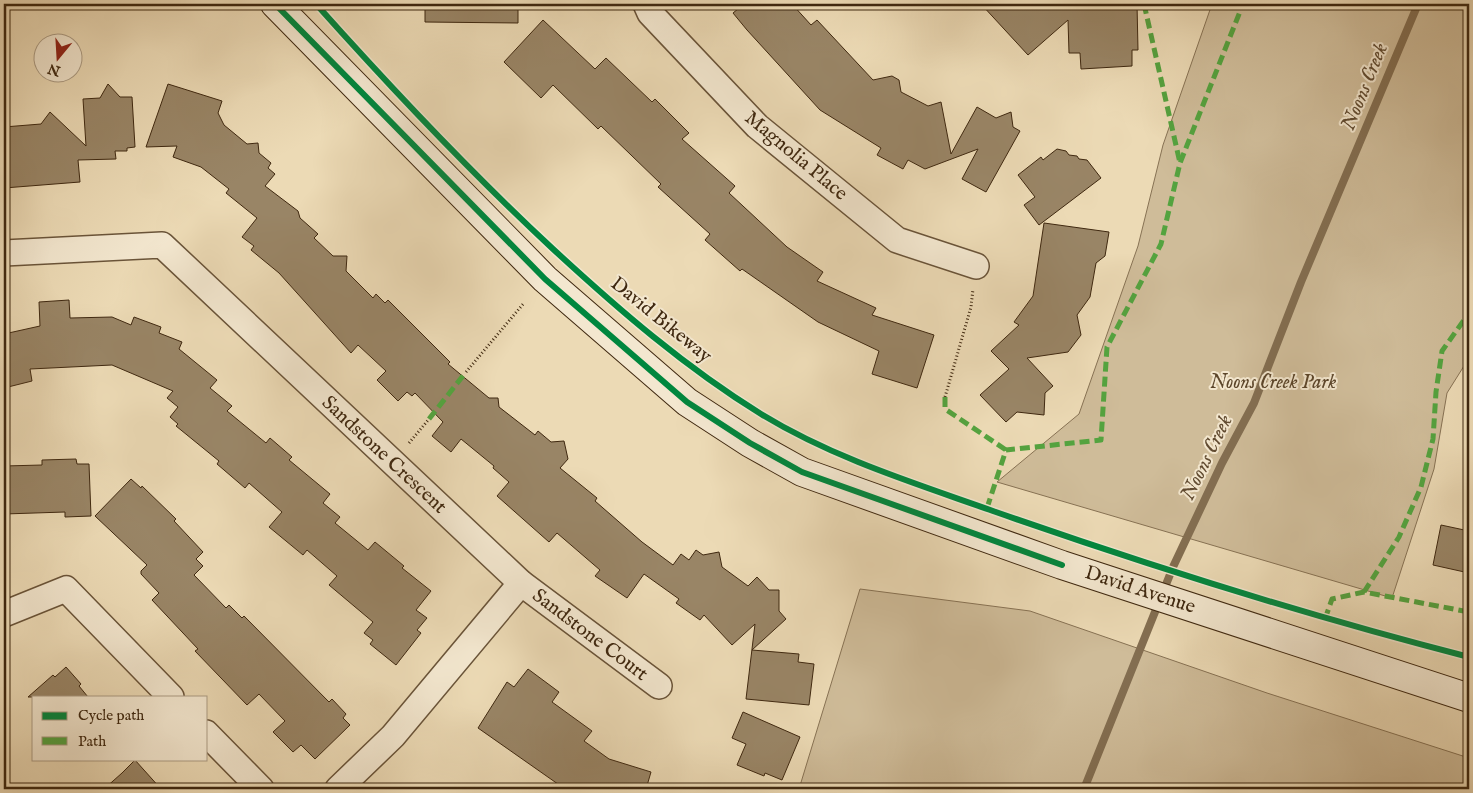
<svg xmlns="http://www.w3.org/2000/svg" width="1473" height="793" font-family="'IM FELL English',serif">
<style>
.green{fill:#cfbc99;stroke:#877254}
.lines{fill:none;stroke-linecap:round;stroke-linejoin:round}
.stream{stroke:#836e51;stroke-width:8}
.building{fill:#998566;stroke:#3f2810}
.street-casing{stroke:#6a5439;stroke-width:28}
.secondary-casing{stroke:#3f2810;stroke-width:30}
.path{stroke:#3f2810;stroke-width:3;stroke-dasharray:1 2.5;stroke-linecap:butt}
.street{stroke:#f3e7cf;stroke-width:25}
.secondary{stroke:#f3e7cf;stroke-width:28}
.quiet{stroke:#54a33f;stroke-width:5;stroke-dasharray:10 5;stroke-linecap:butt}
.cycleway-casing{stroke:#f3e7cf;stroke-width:9}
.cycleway{stroke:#00873e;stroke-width:6}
.labels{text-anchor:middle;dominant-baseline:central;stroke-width:4;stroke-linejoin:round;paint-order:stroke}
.street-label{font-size:20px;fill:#3f2810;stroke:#f3e7cf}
.park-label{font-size:20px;font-style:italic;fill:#5c462b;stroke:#f3e7cf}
.water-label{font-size:21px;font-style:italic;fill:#614b31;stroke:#f3e7cf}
</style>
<rect width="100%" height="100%" fill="#ecdab5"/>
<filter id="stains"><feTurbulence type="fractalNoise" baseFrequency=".004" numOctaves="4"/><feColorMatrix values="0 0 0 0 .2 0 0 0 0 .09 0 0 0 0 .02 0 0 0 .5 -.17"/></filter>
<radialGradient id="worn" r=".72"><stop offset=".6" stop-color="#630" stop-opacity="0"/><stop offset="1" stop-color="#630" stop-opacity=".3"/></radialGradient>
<g class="green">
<polygon points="1212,4 1469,4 1469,358 1447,393 1434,469 1392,598 997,482 1079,414 1138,246 1163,145"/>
<polygon points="860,589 1030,611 1267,693 1469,758 1469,789 799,789"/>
</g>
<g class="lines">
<polyline class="stream" points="1084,789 1173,567 1222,463 1254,403 1301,282 1418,4"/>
</g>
<g class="building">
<polygon points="425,4 518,4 518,23 425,22"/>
<polygon points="744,4 792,4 811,25 817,20 873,80 892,76 899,80 901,92 928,106 941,102 951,154 977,107 996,118 1011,112 1013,127 1020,131 986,192 962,179 978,149 925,169 908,160 903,169 877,155 881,148 820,110 747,30 733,13"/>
<polygon points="981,4 1045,4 1042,7 1137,4 1138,50 1132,50 1132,66 1081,69 1080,53 1069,53 1068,20 1028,55"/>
<polygon points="543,20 595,69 606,58 652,102 655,99 689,133 682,139 735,186 729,193 787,247 823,272 817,281 876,308 872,315 934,335 917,388 872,374 879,351 818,322 742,269 740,271 705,240 710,234 658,187 661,184 601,126 598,129 553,85 541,98 504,62"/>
<polygon points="108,84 120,97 132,97 135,147 127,148 127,151 115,151 116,159 78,160 80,182 4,188 4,127 41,124 50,112 86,146 83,99 100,98"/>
<polygon points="168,84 222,101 218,113 224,125 247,144 258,143 259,153 271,163 268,168 275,174 265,186 298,211 300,218 318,234 314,238 333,256 347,256 346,271 373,298 376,294 385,303 388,300 450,362 448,364 489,398 498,398 499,407 535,435 538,431 551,442 564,441 568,459 560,468 597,498 595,501 642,542 673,565 681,554 689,560 696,550 703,555 719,552 722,567 748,586 757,577 769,590 779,590 779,611 786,619 752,650 799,654 798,662 814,664 809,705 746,699 755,624 732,645 704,615 700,620 676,603 679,599 644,574 627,598 595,576 600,570 557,533 549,542 497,496 509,482 493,468 494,466 461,439 451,452 432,436 443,422 415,393 412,396 407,392 398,401 377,380 386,371 358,345 351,353 279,273 251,250 254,246 242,237 257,218 226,193 229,189 201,167 173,157 177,146 146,147"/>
<polygon points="1057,149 1066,151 1069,155 1077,156 1079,159 1087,160 1101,178 1039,225 1024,205 1035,197 1018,175 1041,157 1043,160"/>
<polygon points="1044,223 1109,232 1105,256 1096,263 1090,297 1077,315 1081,335 1068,352 1027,358 1053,386 1045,393 1044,415 1017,412 1006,422 980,395 1009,369 991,351 1019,325 1014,322 1033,296"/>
<polygon points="69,300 70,318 112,317 131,325 134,317 161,327 159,333 182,342 179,349 217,380 210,388 232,406 227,411 266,443 270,438 292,457 289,460 330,494 323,503 340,517 335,523 368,550 375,542 404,566 402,568 431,591 416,610 427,618 417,630 421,633 396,665 370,644 373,640 364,633 373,622 329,585 337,576 307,550 303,555 269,527 282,512 249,483 245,488 217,464 219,461 176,426 178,424 170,417 178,407 167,398 173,391 112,365 30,369 32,381 4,388 4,334 40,326 39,302"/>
<polygon points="76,459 77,464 89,464 91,516 65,517 65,512 4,514 4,466 42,465 42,460"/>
<polygon points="131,479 141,488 142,486 176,519 174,521 203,552 196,559 203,566 194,575 226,608 229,605 242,618 244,616 329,702 332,699 346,714 343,718 350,725 315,759 301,745 293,752 273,732 285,721 259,694 247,705 195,651 198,649 152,600 159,593 141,574 141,571 147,565 95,516"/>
<polygon points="1441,525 1469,531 1469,573 1433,565"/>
<polygon points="66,667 81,684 79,686 88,697 28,697 53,675 55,677"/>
<polygon points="528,669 559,692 552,702 592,731 584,741 609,759 651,772 646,789 565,789 478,728 507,682 514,687"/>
<polygon points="743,712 800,737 782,780 765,773 764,776 737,765 746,744 732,738"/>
<polygon points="135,760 161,789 104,789 122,773"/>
</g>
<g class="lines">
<g class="street-casing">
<g id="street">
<polyline points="646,4 650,13 757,126 897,240 976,266"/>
<polyline points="4,253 162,245 521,583 659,686"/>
<polyline points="4,614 66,589 171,697"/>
<polyline points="206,733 261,789"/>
<polyline points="338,789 393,736 521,583"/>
</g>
</g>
<g class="secondary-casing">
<polyline id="secondary" points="275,4 545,279 687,402 750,443 802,472 1062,565 1469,698"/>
</g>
<g class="path">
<polyline points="466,372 524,303"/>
<polyline points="945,397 971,307 973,289"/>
<polyline points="409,443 429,419"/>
</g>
<use href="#street" class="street"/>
<use href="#secondary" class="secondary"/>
<g class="quiet">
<polyline points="1144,4 1180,163"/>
<polyline points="945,397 945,409 1006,450"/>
<polyline points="429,419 466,372"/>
<polyline points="987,508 1006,450 1101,440 1107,347 1161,244 1180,163 1243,4"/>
<polyline points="1364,592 1399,537 1421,487 1433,439 1436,392 1442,351 1469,313"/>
<polyline points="1325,619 1332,599 1364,592 1469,612"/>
</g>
<g class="cycleway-casing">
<g id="cycleway">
<polyline points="275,4 545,279 687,402 750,443 802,472 1062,565"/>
<path d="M316 4C392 89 469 171 553 249 618 309 685 367 761 414 833 458 914 483 993 511 1150 566 1309 616 1469 657"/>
</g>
</g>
<use href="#cycleway" class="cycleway"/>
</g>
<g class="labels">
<g class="street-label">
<text transform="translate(796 156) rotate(40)">Magnolia Place</text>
<text transform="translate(661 320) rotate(39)">David Bikeway</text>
<text transform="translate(384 455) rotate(43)">Sandstone Crescent</text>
<text transform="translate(1140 590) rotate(18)">David Avenue</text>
<text transform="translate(590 635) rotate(37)">Sandstone Court</text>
</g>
<g class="park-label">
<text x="1273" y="382">Noons Creek Park</text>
</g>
<g class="water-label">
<text transform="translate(1365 87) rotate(-68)">Noons Creek</text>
<text transform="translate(1207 458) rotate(-64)">Noons Creek</text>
</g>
</g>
<rect width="1473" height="793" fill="none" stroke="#ecdab5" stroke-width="20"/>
<rect x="5" y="5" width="1463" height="783" fill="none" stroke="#3f2810" stroke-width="2.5"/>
<rect x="10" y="10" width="1453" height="773" fill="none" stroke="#3f2810"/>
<rect x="32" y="696" width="175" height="65" fill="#f3e7cf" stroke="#ab9b83"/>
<rect x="42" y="712" width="25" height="8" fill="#00873e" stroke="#ab9b83"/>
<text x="78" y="720" font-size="15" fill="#3f2810">Cycle path</text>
<rect x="42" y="737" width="25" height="8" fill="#54a33f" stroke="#ab9b83"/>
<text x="78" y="746" font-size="15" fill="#3f2810">Path</text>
<g transform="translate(58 58) rotate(198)"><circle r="24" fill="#f3e7cf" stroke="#ab9b83"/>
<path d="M0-4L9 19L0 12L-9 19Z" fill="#8f2418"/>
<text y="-8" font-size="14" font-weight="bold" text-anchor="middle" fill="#3f2810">N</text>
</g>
<rect width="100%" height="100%" filter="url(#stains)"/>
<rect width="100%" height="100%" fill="url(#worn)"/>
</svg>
